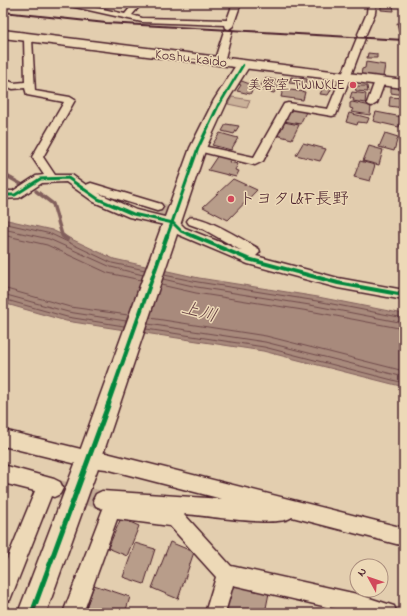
<svg xmlns="http://www.w3.org/2000/svg" width="407" height="616" font-family="'Indie Flower','Klee One',sans-serif">
<style>
.green{fill:#cab199;stroke:#8a6862}
.water{fill:#a88a7c;stroke:#825f5c}
.lines{fill:none;stroke-linecap:round;stroke-linejoin:round}
.shore{stroke:#704a4b;stroke-width:1}
.stream-far1{stroke:#825f5c;stroke-width:3.5}
.stream{stroke:#825f5c;stroke-width:4.5}
.building{fill:#b89d8a;stroke:#4a1f2b}
.street-tunnel-far1{stroke:#c4ab95;stroke-width:11;stroke-dasharray:11 5.5;stroke-linecap:butt}
.street-tunnel{stroke:#c4ab95;stroke-width:18;stroke-dasharray:18 9;stroke-linecap:butt}
.street-casing{stroke:#4a1f2b;stroke-width:3}
.secondary-casing{stroke:#4a1f2b;stroke-width:3}
.highway-casing{stroke:#4a1f2b;stroke-width:3}
.street{fill:#edd9b7;fill-rule:evenodd}
.secondary{fill:#edd9b7;fill-rule:evenodd}
.highway{fill:#edd9b7;fill-rule:evenodd}
.rail{stroke:#4a1f2b;stroke-width:2}
.cycleway-far3-casing{stroke:#edd9b7;stroke-width:4}
.cycleway-far2-casing{stroke:#edd9b7;stroke-width:5}
.cycleway-far1-casing{stroke:#edd9b7;stroke-width:6}
.cycleway-casing{stroke:#edd9b7;stroke-width:8}
.cycleway-far3{stroke:#00873e;stroke-width:2.5}
.cycleway-far2{stroke:#00873e;stroke-width:3}
.cycleway-far1{stroke:#00873e;stroke-width:4}
.cycleway{stroke:#00873e;stroke-width:5}
.poi-dot{fill:#d1495b;stroke:#edd9b7;stroke-width:1.5}
.labels{text-anchor:middle;dominant-baseline:central;stroke-width:3;stroke-linejoin:round;paint-order:stroke}
.far-street-label{font-size:14px;fill:#4a1f2b;stroke:#edd9b7}
.far-poi-label{font-size:14px;fill:#4a1f2b;stroke:#edd9b7;text-anchor:end}
.poi-label{font-size:17px;fill:#4a1f2b;stroke:#edd9b7;text-anchor:start}
.water-label{font-size:18px;font-style:italic;fill:#623a3f;stroke:#edd9b7}
</style>
<rect width="100%" height="100%" fill="#e3ceaf"/>
<filter id="ink" filterUnits="userSpaceOnUse"><feTurbulence type="fractalNoise" baseFrequency=".025" numOctaves="2"/><feDisplacementMap in="SourceGraphic" scale="8" xChannelSelector="R" yChannelSelector="G"/><feConvolveMatrix kernelMatrix="1 2 1 2 8 2 1 2 1" color-interpolation-filters="sRGB"/></filter>
<g filter="url(#ink)">
<polygon class="green" points="232,97 250,100 247,108 228,104"/>
<polygon class="water" points="3,219 52,230 114,259 199,278 318,297 404,314 404,387 263,351 66,321 3,303"/>
<g class="lines">
<g class="shore">
<polyline points="3,223 51,234 112,263 145,270"/>
<polyline points="3,229 49,239 111,267 143,275"/>
<polyline points="3,235 47,245 108,273 141,280"/>
<polyline points="164,275 198,282 317,301 404,318"/>
<polyline points="163,279 197,287 316,306 404,323"/>
<polyline points="161,285 196,293 315,312 404,329"/>
<polyline points="3,288 70,307 128,315"/>
<polyline points="3,294 68,312 126,321"/>
<polyline points="3,299 67,317 124,326"/>
<polyline points="150,318 266,336 404,371"/>
<polyline points="148,324 265,342 404,377"/>
<polyline points="146,329 264,347 404,383"/>
</g>
<g class="stream-far1">
<polyline points="3,174 21,184"/>
<polyline points="36,191 53,204 62,235 64,237"/>
</g>
<polyline class="stream" points="63,236 67,239"/>
</g>
<g class="building">
<polygon points="381,5 393,6 394,11 381,10"/>
<polygon points="397,23 404,24 404,32 399,32"/>
<polygon points="368,53 377,54 377,58 367,58"/>
<polygon points="366,62 385,65 383,77 361,75 362,69 365,68"/>
<polygon points="291,77 307,79 306,85 289,83"/>
<polygon points="266,78 282,82 274,93 258,89"/>
<polygon points="239,80 255,86 250,94 237,91 241,85 237,84"/>
<polygon points="324,86 332,88 328,95 320,94"/>
<polygon points="355,86 367,86 368,92 356,91"/>
<polygon points="391,87 404,88 404,95 391,93"/>
<polygon points="283,89 305,92 303,100 281,97"/>
<polygon points="352,92 366,94 365,103 353,101 354,99 350,98"/>
<polygon points="390,97 403,98 403,108 389,106"/>
<polygon points="350,103 352,102 371,106 370,115 351,112 353,109 350,108"/>
<polygon points="291,108 306,112 300,124 284,121"/>
<polygon points="376,112 402,117 399,127 373,121"/>
<polygon points="349,113 369,118 367,123 358,122 357,125 346,122"/>
<polygon points="284,122 299,125 292,139 276,135"/>
<polygon points="226,124 239,126 234,134 222,131"/>
<polygon points="220,133 238,138 231,150 212,145"/>
<polygon points="385,133 398,137 394,151 379,147"/>
<polygon points="303,143 326,149 320,161 296,155"/>
<polygon points="369,146 383,150 379,165 363,161"/>
<polygon points="218,155 231,158 229,162 238,164 235,170 239,171 236,177 208,170"/>
<polygon points="360,161 375,165 370,181 354,177"/>
<polygon points="233,179 257,190 228,220 203,207"/>
<polygon points="121,518 139,526 127,556 108,548"/>
<polygon points="170,542 194,552 178,599 152,588"/>
<polygon points="135,543 155,549 144,584 123,577"/>
<polygon points="229,579 269,593 265,613 220,613"/>
<polygon points="94,585 130,597 125,613 84,613"/>
</g>
<g class="lines">
<polyline class="street-tunnel-far1" points="157,207 193,221"/>
<polyline class="street-tunnel" points="54,488 102,500"/>
<g class="street-casing">
<g id="street">
<polygon points="62,3 77,3 125,14 134,3 142,3 132,15 142,18 227,20 233,3 241,3 233,26 229,29 226,28 225,25 142,22 66,5"/>
<polygon points="368,3 376,3 375,13 366,34 364,36 365,38 336,115 332,116 291,109 263,161 255,165 194,150 193,148 198,145 254,157 284,104 288,103 328,109 357,38 359,36 358,34 367,13"/>
<polygon points="228,28 232,31 224,62 222,64 216,64 214,62 224,31"/>
<path d="M28 36 32 39 35 91 70 97 75 100 43 157 55 175H72L86 185 91 183 161 204 163 207 161 210 157 211 98 193 136 210 177 220 185 228 242 251 203 229 189 224 187 221 189 218C202 214 245 241 259 249L260 252 256 256 338 278 404 290V300L338 288 248 264 177 234 169 226 129 217 94 202 66 182 42 183 19 198 3 199V191H13L36 176 44 175 32 157 64 102 27 95 25 88 13 89 3 85V79L14 83 25 82 24 39Z"/>
<polygon points="380,78 385,81 377,103 372,106 369,105 367,103 375,81"/>
<path d="M3 430 89 451 106 453 404 528V546L292 517C279 528 204 515 184 514L231 566 357 594 394 606 397 613H353L233 585 225 613H205L216 577 170 526 117 519 83 613H63L103 509 96 506 93 500 96 494 102 491 222 499 106 469 89 467 3 446Z"/>
<polygon points="3,465 54,479 60,482 63,488 60,494 54,497 51,496 10,600 3,603 3,569 35,491 3,483"/>
</g>
</g>
<g class="secondary-casing">
<polygon id="secondary" points="243,61 248,62 250,65 228,100 206,148 104,451 46,613 18,613 80,451 190,148 214,100 238,62"/>
</g>
<g class="highway-casing">
<polygon id="highway" points="3,30 404,80 404,88 3,38"/>
</g>
<use href="#street" class="street"/>
<use href="#secondary" class="secondary"/>
<use href="#highway" class="highway"/>
<polyline class="rail" points="3,12 106,23 404,40"/>
<g class="cycleway-far3-casing">
<polyline id="cycleway-far3" points="219,105 243,65"/>
</g>
<g class="cycleway-far2-casing">
<g id="cycleway-far2">
<polyline points="3,195 15,195 40,179 68,178 98,199 133,214 173,223 181,231 195,237"/>
<polyline points="167,237 198,148 219,104"/>
</g>
</g>
<g class="cycleway-far1-casing">
<g id="cycleway-far1">
<polyline points="193,236 248,259 338,283 404,295"/>
<polyline points="108,404 167,236"/>
</g>
</g>
<g class="cycleway-casing">
<polyline id="cycleway" points="32,613 109,403"/>
</g>
<use href="#cycleway-far3" class="cycleway-far3"/>
<use href="#cycleway-far2" class="cycleway-far2"/>
<use href="#cycleway-far1" class="cycleway-far1"/>
<use href="#cycleway" class="cycleway"/>
</g>
</g>
<g class="poi-dot">
<circle cx="353" cy="85" r="4"/>
<circle cx="231" cy="199" r="4"/>
</g>
<g class="labels">
<g class="far-street-label">
<text transform="translate(191 59) rotate(7)">Koshu-kaido</text>
</g>
<g class="far-poi-label">
<text x="345" y="85">美容室 TWINKLE</text>
</g>
<g class="poi-label">
<text x="239" y="199">トヨタL&amp;F長野</text>
</g>
<g class="water-label">
<text transform="translate(199 313) rotate(16)">上川</text>
</g>
</g>
<rect width="407" height="616" fill="none" stroke="#edd9b7" stroke-width="16"/>
<rect x="8" y="8" width="391" height="600" fill="none" stroke="#4a1f2b" stroke-width="1.5" filter="url(#ink)"/>
<g transform="translate(369 578) rotate(310)"><circle r="19" fill="#edd9b7" stroke="#ac8f7f"/>
<path d="M0-3L7 15L0 10L-7 15Z" fill="#d1495b"/>
<text y="-6" font-size="11" font-weight="bold" text-anchor="middle" fill="#4a1f2b">N</text>
</g>
</svg>
